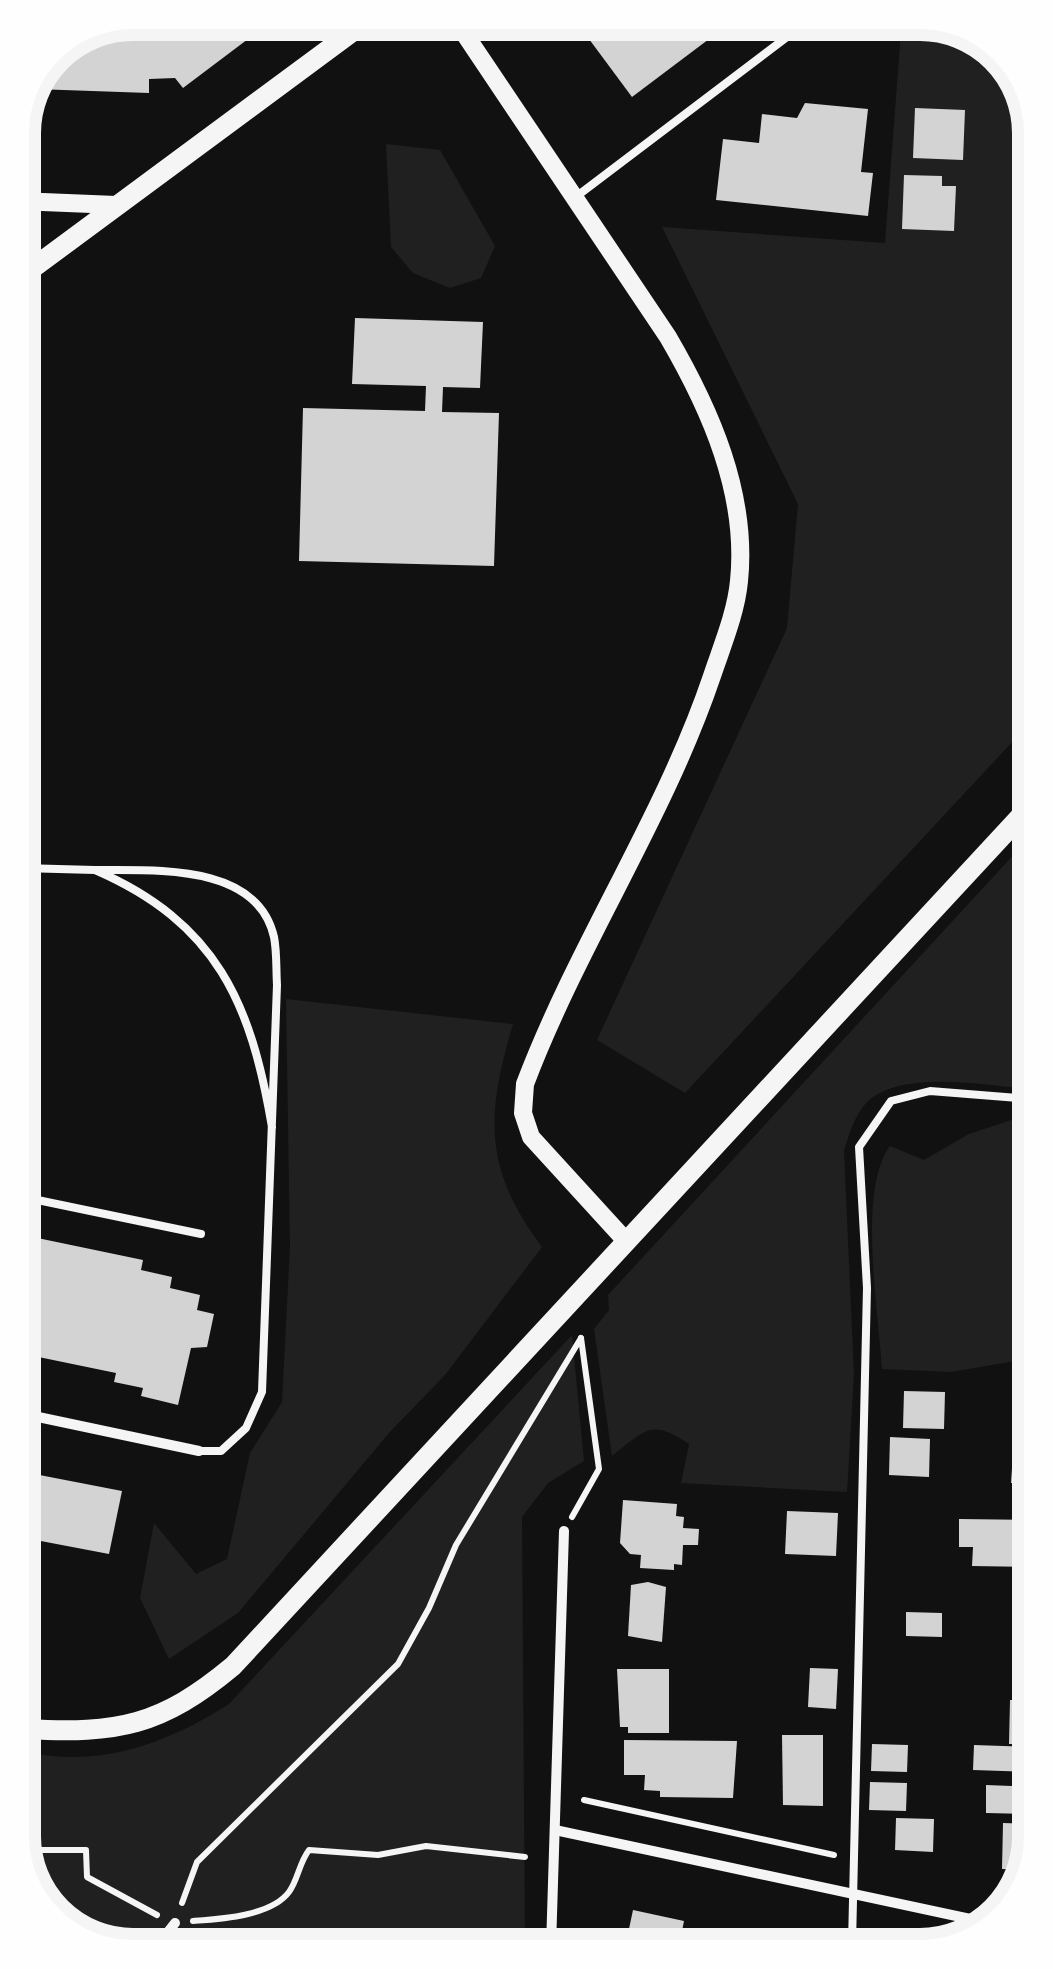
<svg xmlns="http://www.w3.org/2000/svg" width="1053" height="1969" font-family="'PT Serif',serif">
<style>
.green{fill:#202020}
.building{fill:#d3d3d3}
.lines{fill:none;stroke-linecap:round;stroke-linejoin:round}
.path{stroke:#f5f5f5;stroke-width:6}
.service{stroke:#f5f5f5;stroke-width:8}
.minor{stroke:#f5f5f5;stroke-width:10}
.tertiary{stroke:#f5f5f5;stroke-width:18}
.secondary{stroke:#f5f5f5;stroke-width:20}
.rim{fill:none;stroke:#f5f5f5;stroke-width:12}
</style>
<rect width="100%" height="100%" fill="#111"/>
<g class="green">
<polygon points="902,18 928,18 990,41 1026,88 1030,723 685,1093 597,1040 787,628 798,504 662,227 885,243"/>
<polygon points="386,144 440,150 495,246 481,278 450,288 413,273 391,247"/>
<path d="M1030 837 1031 1089C988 1086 904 1069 868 1101 855 1114 849 1134 844 1151L854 1375 847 1492 681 1483 689 1444C651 1418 645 1430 612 1456L594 1329 609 1310 608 1295Z"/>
<path d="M286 999 513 1024C486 1115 483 1168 542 1247L445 1375 389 1433 238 1613 169 1659 140 1598 154 1523 196 1574 227 1559 250 1453 282 1402 290 1246Z"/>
<path d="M1032 1113 1033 1358 951 1372 882 1369C879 1313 857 1190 890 1146L924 1160 969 1134Z"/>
<path d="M572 1335 584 1461 548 1483 522 1517 525 1947 125 1951 63 1928 27 1881 26 1752C101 1768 166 1744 229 1704Z"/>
</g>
<g class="building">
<polygon points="133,18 276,18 183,88 175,78 149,79 149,93 35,89 52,51"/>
<polygon points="573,18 608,18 585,35"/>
<polygon points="617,18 718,18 725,27 632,97 589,39"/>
<polygon points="805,103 868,109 861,172 873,173 868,216 716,200 723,139 759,143 762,114 797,118"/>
<polygon points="915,108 965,110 963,160 913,158"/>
<polygon points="904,175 942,176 942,186 956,186 954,231 902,229"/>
<polygon points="355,318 483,322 480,388 443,387 442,412 499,413 494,566 299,561 303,408 425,411 426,386 352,384"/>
<polygon points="23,1235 143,1260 141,1270 172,1277 170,1288 200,1295 197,1310 214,1314 207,1347 191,1348 178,1405 141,1396 143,1388 114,1382 116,1373 24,1354"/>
<polygon points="904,1391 945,1392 944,1429 903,1428"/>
<polygon points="890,1437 930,1439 929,1477 889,1475"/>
<polygon points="1026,1438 1033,1438 1034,1493 1024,1493 1024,1483 1011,1483 1013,1454 1026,1454"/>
<polygon points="24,1472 122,1491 109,1554 25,1538"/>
<polygon points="623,1500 677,1504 676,1516 684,1517 683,1528 699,1529 698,1545 683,1545 682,1565 674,1564 674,1570 640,1568 641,1555 630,1554 620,1543"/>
<polygon points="787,1511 838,1513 836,1556 785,1554"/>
<polygon points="959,1519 1034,1520 1034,1567 972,1566 973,1547 959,1547"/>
<polygon points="648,1582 666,1587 662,1642 628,1636 631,1585"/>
<polygon points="906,1612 942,1613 942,1637 906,1636"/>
<polygon points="810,1668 838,1669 836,1709 808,1707"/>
<polygon points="617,1669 669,1669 669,1733 628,1733 628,1727 620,1727"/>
<polygon points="1010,1700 1035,1700 1035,1744 1009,1744"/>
<polygon points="782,1735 823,1735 823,1806 783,1805"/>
<polygon points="624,1740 737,1741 733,1798 660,1797 660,1791 644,1790 645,1775 624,1775"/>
<polygon points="872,1744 908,1745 907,1772 871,1771"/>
<polygon points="974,1745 1035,1747 1035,1772 973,1770"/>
<polygon points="870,1782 907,1783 906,1811 869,1810"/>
<polygon points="986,1785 1035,1787 1035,1814 986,1813"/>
<polygon points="896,1818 934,1819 933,1852 895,1850"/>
<polygon points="1003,1823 1035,1824 1035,1843 1026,1870 1002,1869"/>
<polygon points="633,1910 684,1921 681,1936 692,1938 691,1945 626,1943"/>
</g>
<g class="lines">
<g class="path">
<polyline points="572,1517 599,1469 581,1338"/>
<polyline points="584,1800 834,1855"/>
<polyline points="26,1850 86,1850 87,1877 157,1915"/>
<polyline points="182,1903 197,1862 398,1664 429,1608 456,1545 581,1338"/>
<path d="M193 1921C221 1919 271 1916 289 1892 298 1880 299 1863 309 1850L378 1855 426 1846 525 1857"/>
</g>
<g class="service">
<polyline points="577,196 812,18"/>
<polyline points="21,868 95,870"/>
<polyline points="23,1197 201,1234"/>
<path d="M199 1451H221L246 1428 262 1392 277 985C276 969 277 952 274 937 257 862 152 871 95 870 217 923 251 1003 272 1127"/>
<polyline points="852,1944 867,1288 859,1147 891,1101 930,1091 1032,1099"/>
</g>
<g class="minor">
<polyline points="24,1414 199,1451"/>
<polyline points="555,1830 989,1923"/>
<polyline points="551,1947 564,1531"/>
<polyline points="153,1951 175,1923"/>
</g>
<g class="tertiary">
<path d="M454 18 668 337C710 409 748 494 739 581 736 613 722 646 712 676 664 818 578 944 525 1084L523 1113 531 1137 626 1241"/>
<polyline points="18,201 116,205"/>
</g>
<g class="secondary">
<polyline points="18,279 371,18"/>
<path d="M26 1729C118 1734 161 1726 233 1666L1030 806"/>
</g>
</g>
<path d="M0 0H1053V1969H0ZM133 35H920A98 98 0 0 1 1018 133V1836A98 98 0 0 1 920 1934H133A98 98 0 0 1 35 1836V133A98 98 0 0 1 133 35Z" fill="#fefefe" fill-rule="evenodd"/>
<path class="rim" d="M133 35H920A98 98 0 0 1 1018 133V1836A98 98 0 0 1 920 1934H133A98 98 0 0 1 35 1836V133A98 98 0 0 1 133 35Z"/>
</svg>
